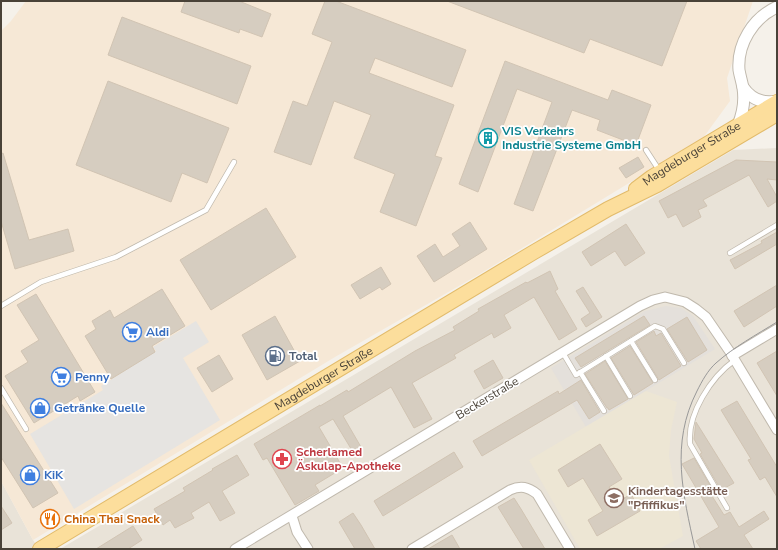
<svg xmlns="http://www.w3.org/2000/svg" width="778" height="550" font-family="'Nunito Sans',sans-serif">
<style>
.residential{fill:#e9e3d8}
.commercial{fill:#f6e8d6}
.industrial{fill:#e4e0db}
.education{fill:#ede6d4}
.parking{fill:#e6e4e1}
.building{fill:#d6cdc0;stroke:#d1c4b3}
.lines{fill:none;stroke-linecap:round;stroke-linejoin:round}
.service-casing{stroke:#c0b9ad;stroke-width:6}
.minor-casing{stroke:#c0b9ad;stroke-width:11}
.tertiary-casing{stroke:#c0b9ad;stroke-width:13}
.primary-casing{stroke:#e2bb6b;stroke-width:16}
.service{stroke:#fff;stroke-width:4.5}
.minor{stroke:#fff;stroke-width:9}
.tertiary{stroke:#fff;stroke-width:11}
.primary{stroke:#fcde9c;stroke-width:14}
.tram{stroke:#989898;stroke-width:1}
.labels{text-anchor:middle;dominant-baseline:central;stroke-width:3.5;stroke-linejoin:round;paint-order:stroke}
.culture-label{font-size:12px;font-weight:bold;fill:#0d838f;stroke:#fff;text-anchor:start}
.street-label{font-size:12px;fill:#494238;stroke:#fff}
.shop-label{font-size:12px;font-weight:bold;fill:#366cbe;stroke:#fff;text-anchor:start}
.service-label{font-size:12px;font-weight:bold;fill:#4e5e75;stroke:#fff;text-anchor:start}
.health-label{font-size:12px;font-weight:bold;fill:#be3a42;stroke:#fff;text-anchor:start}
.education-label{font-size:12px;font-weight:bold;fill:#785e54;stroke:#fff;text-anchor:start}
.food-label{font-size:12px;font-weight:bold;fill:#c56008;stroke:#fff;text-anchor:start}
</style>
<rect width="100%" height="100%" fill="#f5f1ea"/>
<g class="residential">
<polygon points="777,148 777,549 60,549 733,150"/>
<polygon points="1,481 33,540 39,549 1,549"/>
</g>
<polygon class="commercial" points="26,1 753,1 727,78 730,101 703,138 478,275 335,357 33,540 1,481 1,31 11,21"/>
<polygon class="industrial" points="666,306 681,308 693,316 715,349 586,427 551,368 645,311"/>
<polygon class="education" points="646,391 677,402 671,430 669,456 683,536 659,549 580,549 529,460"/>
<polygon class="parking" points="196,321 209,342 183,358 220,420 74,509 30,434 103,390 101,386 156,351 153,347"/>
<g class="building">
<polygon points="185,1 239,1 271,14 262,37 240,29 239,33 181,12"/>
<polygon points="325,1 336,1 466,50 452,87 375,58 369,73 454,105 435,156 442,158 416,226 380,212 395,174 354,158 371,115 334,101 311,165 274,152 293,101 307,106 332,42 312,34"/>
<polygon points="447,1 687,1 662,66 590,39 584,53"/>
<polygon points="122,17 251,66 237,104 108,55"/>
<polygon points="505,61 608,100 612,90 651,105 636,145 597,130 600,120 572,110 533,211 514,204 552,102 517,89 478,192 459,184"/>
<polygon points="108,81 229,128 207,183 182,173 171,202 76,165"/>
<polygon points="3,153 29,240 68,229 74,251 15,269 1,221 1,154"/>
<polygon points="638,157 644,167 626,178 619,168"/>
<polygon points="736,160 777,162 777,180 767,179 777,197 777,201 768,207 749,175 703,200 707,206 698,210 701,217 683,227 676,214 668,218 659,201"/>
<polygon points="266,208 296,257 211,310 180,260"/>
<polygon points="470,222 487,249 434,282 417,256 435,244 443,257 460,246 452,234"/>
<polygon points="626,224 645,253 625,266 615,251 591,266 582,252"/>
<polygon points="777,232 777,244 735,269 730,260 762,243 761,241"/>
<polygon points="381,267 391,284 382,290 380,287 360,299 351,285"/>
<polygon points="550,271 558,289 555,291 577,329 559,340 534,297 504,315 511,328 494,338 492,333 454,355 456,358 412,383 432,419 414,428 391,387 343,416 361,447 353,452 333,419 319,427 343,468 315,485 319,491 295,505 267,458 263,460 254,444 320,405 320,406 347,390 348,392 415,351 455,330 453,327 479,311 478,309 526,282 527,283"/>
<polygon points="777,285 777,306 744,327 734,311"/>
<polygon points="583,287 602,317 586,327 581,319 590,313 576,291"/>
<polygon points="162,289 185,326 152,346 155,352 111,379 85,336 96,329 92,321 110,310 114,318"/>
<polygon points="36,294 95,392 80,401 78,396 34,423 5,376 28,362 21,351 39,340 17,305"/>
<polygon points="275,316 300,361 267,380 242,335"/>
<polygon points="644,316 650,325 581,367 575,358"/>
<polygon points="687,317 707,350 688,362 667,329"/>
<polygon points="654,331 656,336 661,333 681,366 659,380 636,342"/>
<polygon points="630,346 653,383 634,395 611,358"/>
<polygon points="777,351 777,396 757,363"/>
<polygon points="219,355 233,379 212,392 197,368"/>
<polygon points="493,360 503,378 484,389 474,371"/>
<polygon points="605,361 628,399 609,410 608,408 607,408 585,374"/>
<polygon points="581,380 600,412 589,419 577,400 482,456 473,441 558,391 559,394"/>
<polygon points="737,401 777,467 777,497 765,477 760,480 748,460 751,459 721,410"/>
<polygon points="1,403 58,493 33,508 1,457"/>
<polygon points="696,422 734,483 721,490 700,454 702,453 694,439"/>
<polygon points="600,444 622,479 609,487 618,502 631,494 640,511 597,536 588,520 603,511 583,478 568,487 558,470"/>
<polygon points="454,452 463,467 383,516 374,501"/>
<polygon points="237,455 249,475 222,491 235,513 220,521 209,502 191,513 194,518 175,528 170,520 163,525 154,509 185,491 183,488 213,470 212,469"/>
<polygon points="694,458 715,494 712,496 724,515 730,512 739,527 764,511 769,519 744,535 753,549 701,549 696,541 719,527 682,464"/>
<polygon points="514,498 521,509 545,549 524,549 498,507"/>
<polygon points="1,506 12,523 1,530"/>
<polygon points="353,513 361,525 375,549 355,549 339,522"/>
<polygon points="133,526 142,540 128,549 96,549"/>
<polygon points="452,535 460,549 428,549"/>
</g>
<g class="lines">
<g class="service-casing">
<g id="service">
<polyline points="646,150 659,170"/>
<polyline points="730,253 777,225"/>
<polyline points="1,306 41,282 116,257 206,210 234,162"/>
<polyline points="631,341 655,380"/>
<polyline points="563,353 576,375 655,326 663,329 684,363"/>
<polyline points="606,356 630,396"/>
<polyline points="580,372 604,411"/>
<polyline points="1,388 26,429"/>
<path d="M727 508 690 444C687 414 711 377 735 360"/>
</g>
</g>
<g class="minor-casing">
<g id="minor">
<polyline points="732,356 777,329"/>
<polyline points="292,516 297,532 308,549"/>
<polyline points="235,549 640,306 653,300 665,297 685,302 696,309 706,317 730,352 777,430"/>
<path d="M412 549 510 490C521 485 528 487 537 494L570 549"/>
</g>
</g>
<g class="tertiary-casing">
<g id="tertiary">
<path d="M743 87C751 99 762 104 777 101"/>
<path d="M738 125C743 113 745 101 743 88 742 82 740 76 739 70 737 44 753 18 777 7"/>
</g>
</g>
<g class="primary-casing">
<g id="primary">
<path id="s1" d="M636 189 652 177 777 102"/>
<path id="s2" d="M40 549 534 252 608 209 657 185 777 114"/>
</g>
</g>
<use href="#service" class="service"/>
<use href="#minor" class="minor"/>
<use href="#tertiary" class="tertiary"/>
<use href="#primary" class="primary"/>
<path class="tram" d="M695 549C683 494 670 444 697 391 702 381 708 370 716 363 734 347 756 335 777 322"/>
</g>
<defs>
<g id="building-ring" transform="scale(1)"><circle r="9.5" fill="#fff" stroke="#0f9aa8" stroke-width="1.5"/><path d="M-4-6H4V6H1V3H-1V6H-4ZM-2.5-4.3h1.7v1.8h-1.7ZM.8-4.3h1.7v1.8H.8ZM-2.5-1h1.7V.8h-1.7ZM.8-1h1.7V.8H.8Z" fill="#0f9aa8"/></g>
<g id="supermarket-ring" transform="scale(1)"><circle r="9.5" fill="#fff" stroke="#3f7fe0" stroke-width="1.5"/><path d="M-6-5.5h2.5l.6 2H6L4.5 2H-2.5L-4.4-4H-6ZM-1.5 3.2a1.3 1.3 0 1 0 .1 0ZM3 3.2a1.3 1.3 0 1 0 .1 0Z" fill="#3f7fe0"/></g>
<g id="fuel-ring" transform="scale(1)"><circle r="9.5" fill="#fff" stroke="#5c6f8a" stroke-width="1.5"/><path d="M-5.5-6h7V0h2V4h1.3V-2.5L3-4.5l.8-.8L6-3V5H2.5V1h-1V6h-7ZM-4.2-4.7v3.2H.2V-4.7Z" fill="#5c6f8a"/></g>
<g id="shop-ring" transform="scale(1)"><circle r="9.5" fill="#fff" stroke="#3f7fe0" stroke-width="1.5"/><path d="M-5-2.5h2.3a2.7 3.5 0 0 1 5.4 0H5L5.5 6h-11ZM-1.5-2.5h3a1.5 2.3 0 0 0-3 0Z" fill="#3f7fe0"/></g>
<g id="pharmacy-ring" transform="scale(1)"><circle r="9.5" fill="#fff" stroke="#e0444e" stroke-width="1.5"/><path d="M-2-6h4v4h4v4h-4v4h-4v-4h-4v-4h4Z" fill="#e0444e"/></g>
<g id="school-ring" transform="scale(1)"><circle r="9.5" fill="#fff" stroke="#8d6e63" stroke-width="1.5"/><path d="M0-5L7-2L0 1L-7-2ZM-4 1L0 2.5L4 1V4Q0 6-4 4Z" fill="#8d6e63"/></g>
<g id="restaurant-ring" transform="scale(1)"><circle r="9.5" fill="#fff" stroke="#e8710a" stroke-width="1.5"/><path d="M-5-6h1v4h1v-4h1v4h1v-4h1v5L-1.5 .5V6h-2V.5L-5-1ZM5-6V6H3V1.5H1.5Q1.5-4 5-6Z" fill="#e8710a"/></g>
</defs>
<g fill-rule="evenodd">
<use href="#building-ring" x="488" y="138"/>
<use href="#supermarket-ring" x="132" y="332"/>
<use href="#fuel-ring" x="275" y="356"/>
<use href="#supermarket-ring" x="61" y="377"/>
<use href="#shop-ring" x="40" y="408"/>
<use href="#pharmacy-ring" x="282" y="459"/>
<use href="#shop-ring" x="30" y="475"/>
<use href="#school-ring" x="614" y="498"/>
<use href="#restaurant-ring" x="50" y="519"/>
</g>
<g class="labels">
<g class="culture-label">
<text x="502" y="131">VIS Verkehrs<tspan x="502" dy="14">Industrie Systeme GmbH</tspan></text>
</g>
<g class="street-label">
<text stroke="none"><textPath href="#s1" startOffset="66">Magdeburger Straße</textPath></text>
<text stroke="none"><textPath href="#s2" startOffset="331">Magdeburger Straße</textPath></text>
<text transform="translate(487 398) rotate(-31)">Beckerstraße</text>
</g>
<g class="shop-label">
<text x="146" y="332">Aldi</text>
<text x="75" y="377">Penny</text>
<text x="54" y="408">Getränke Quelle</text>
<text x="44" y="475">KiK</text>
</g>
<g class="service-label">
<text x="289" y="356">Total</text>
</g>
<g class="health-label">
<text x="296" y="452">Scherlamed<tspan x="296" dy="14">Äskulap-Apotheke</tspan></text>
</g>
<g class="education-label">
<text x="628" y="491">Kindertagesstätte<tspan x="628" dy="14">"Pfiffikus"</tspan></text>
</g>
<g class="food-label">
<text x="64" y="519">China Thai Snack</text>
</g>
</g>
<rect width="778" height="550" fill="none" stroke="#494238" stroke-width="4"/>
</svg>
